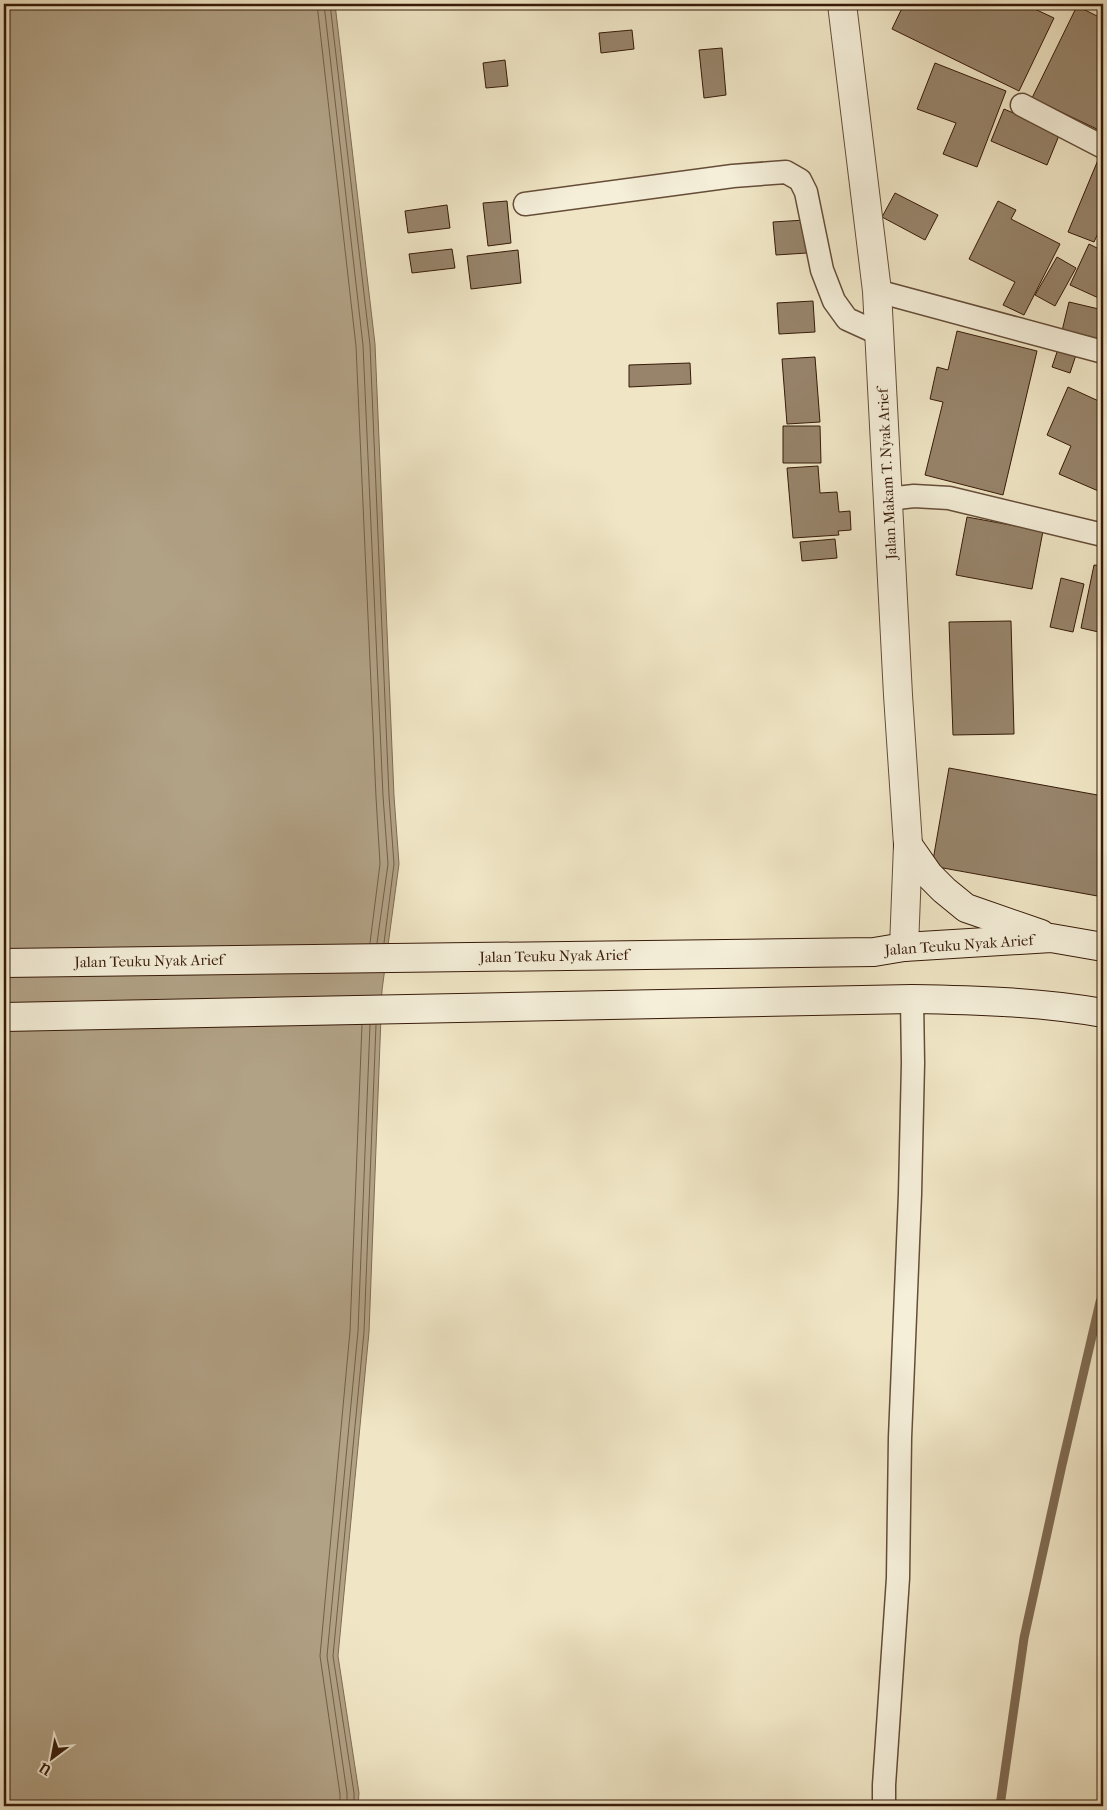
<svg xmlns="http://www.w3.org/2000/svg" width="1107" height="1810" font-family="'IM FELL French Canon',serif">
<style>
.water{fill:#b1a185;stroke:#806b53}
.lines{fill:none;stroke-linecap:round;stroke-linejoin:round}
.shore{stroke:#745e46;stroke-width:1}
.stream{stroke:#806b53;stroke-width:9}
.building{fill:#97846b;stroke:#371a08}
.minor-casing{stroke:#654d38;stroke-width:25}
.tertiary-casing{stroke:#654d38;stroke-width:30}
.secondary-casing{stroke:#371a08;stroke-width:30}
.minor{stroke:#f5efda;stroke-width:22}
.tertiary{stroke:#f5efda;stroke-width:28}
.secondary{stroke:#f5efda;stroke-width:28}
.labels{text-anchor:middle;dominant-baseline:central;stroke-width:4.5;stroke-linejoin:round;paint-order:stroke}
.street-label{font-size:15px;fill:#371a08;stroke:#f5efda}
</style>
<rect width="100%" height="100%" fill="#f0e6c6"/>
<filter id="stains"><feTurbulence type="fractalNoise" baseFrequency=".004" numOctaves="4"/><feColorMatrix values="0 0 0 0 .2 0 0 0 0 .09 0 0 0 0 .02 0 0 0 .5 -.17"/></filter>
<radialGradient id="worn" r=".72"><stop offset=".6" stop-color="#630" stop-opacity="0"/><stop offset="1" stop-color="#630" stop-opacity=".3"/></radialGradient>
<polygon class="water" points="4,4 335,4 375,344 394,796 399,864 382,990 369,1332 338,1656 359,1793 358,1806 4,1806"/>
<g class="lines">
<g class="shore">
<polyline points="317,4 356,346 376,797 380,864 370,943"/>
<polyline points="324,4 363,345 383,796 388,864 377,943"/>
<polyline points="330,4 370,345 389,796 394,864 384,943"/>
<polyline points="340,1806 340,1794 320,1656 350,1331 362,1025"/>
<polyline points="347,1806 347,1793 327,1656 358,1331 370,1025"/>
<polyline points="354,1806 354,1793 333,1656 364,1332 376,1025"/>
</g>
<polyline class="stream" points="1000,1806 1024,1638 1062,1465 1100,1302 1103,1295"/>
</g>
<g class="building">
<polygon points="904,4 1024,4 1054,18 1019,91 892,29"/>
<polygon points="1077,6 1103,19 1103,132 1032,98"/>
<polygon points="632,30 634,49 601,53 599,33"/>
<polygon points="722,48 726,95 704,98 699,50"/>
<polygon points="505,60 508,86 486,88 483,63"/>
<polygon points="935,63 1006,91 977,167 943,154 956,123 917,109"/>
<polygon points="1004,109 1060,133 1047,165 991,141"/>
<polygon points="1098,160 1103,162 1103,230 1100,229 1094,242 1068,232"/>
<polygon points="895,193 938,215 925,240 882,217"/>
<polygon points="507,201 511,243 488,246 483,203"/>
<polygon points="998,201 1016,210 1011,219 1060,244 1024,315 1003,305 1015,282 969,259"/>
<polygon points="447,205 450,228 408,233 405,211"/>
<polygon points="805,220 807,253 776,255 773,222"/>
<polygon points="1089,244 1103,251 1103,300 1070,285"/>
<polygon points="452,249 455,268 412,273 409,254"/>
<polygon points="518,250 521,283 471,289 467,256"/>
<polygon points="1057,257 1076,268 1055,306 1035,295"/>
<polygon points="813,301 815,332 779,334 777,303"/>
<polygon points="1069,302 1103,310 1103,345 1061,335"/>
<polygon points="957,331 1037,351 1003,495 925,475 943,402 930,399 937,367 948,370"/>
<polygon points="1058,349 1076,355 1070,373 1052,367"/>
<polygon points="815,357 820,422 787,424 782,359"/>
<polygon points="690,363 691,384 629,387 629,365"/>
<polygon points="1068,387 1103,403 1103,440 1098,453 1103,455 1103,493 1059,474 1071,446 1047,435"/>
<polygon points="783,426 820,426 821,463 783,463"/>
<polygon points="818,466 820,493 837,492 839,512 850,511 851,530 838,531 839,535 793,538 787,468"/>
<polygon points="967,517 1043,531 1032,589 956,575"/>
<polygon points="835,539 837,558 802,561 800,542"/>
<polygon points="1094,565 1103,566 1103,633 1081,628"/>
<polygon points="1061,578 1084,584 1073,632 1050,627"/>
<polygon points="1011,621 1014,734 953,735 949,622"/>
<polygon points="949,768 1103,796 1103,897 932,866"/>
</g>
<g class="lines">
<g class="minor-casing">
<g id="minor">
<polyline points="1022,105 1103,147"/>
<polyline points="525,204 733,176 786,172 800,180 806,192 822,270 834,301 847,319 880,334"/>
<polyline points="877,291 1103,352"/>
<polyline points="888,499 914,496 949,498 1103,535"/>
<polyline points="884,1806 884,1785 898,1578 900,1438 910,1194 913,1063 912,999"/>
</g>
</g>
<g class="tertiary-casing">
<polyline id="tertiary" points="842,4 877,291 898,695 908,845 904,947"/>
</g>
<g class="secondary-casing">
<g id="secondary">
<polyline points="908,845 929,875 944,890 966,908 1041,934"/>
<polyline points="4,963 874,952 904,947 1051,938 1103,947"/>
<path d="M4 1017 912 999C976 1000 1040 1002 1103 1013"/>
</g>
</g>
<use href="#minor" class="minor"/>
<use href="#tertiary" class="tertiary"/>
<use href="#secondary" class="secondary"/>
</g>
<g class="labels">
<g class="street-label">
<text transform="translate(887 474) rotate(-93)">Jalan Makam T. Nyak Arief</text>
<text transform="translate(959 945) rotate(-4)">Jalan Teuku Nyak Arief</text>
<text transform="translate(554 956) rotate(-1)">Jalan Teuku Nyak Arief</text>
<text transform="translate(149 961) rotate(-1)">Jalan Teuku Nyak Arief</text>
</g>
</g>
<rect width="1107" height="1810" fill="none" stroke="#f0e6c6" stroke-width="20"/>
<rect x="5" y="5" width="1097" height="1800" fill="none" stroke="#371a08" stroke-width="2.5"/>
<rect x="10" y="10" width="1087" height="1790" fill="none" stroke="#371a08"/>
<g transform="translate(52 1758) rotate(212)" stroke="#f5efda" stroke-width="4" paint-order="stroke">
<path d="M0-4L9 19L0 12L-9 19Z" fill="#371a08"/>
<text y="-8" font-size="14" font-weight="bold" text-anchor="middle" fill="#371a08">U</text>
</g>
<rect width="100%" height="100%" filter="url(#stains)"/>
<rect width="100%" height="100%" fill="url(#worn)"/>
</svg>
